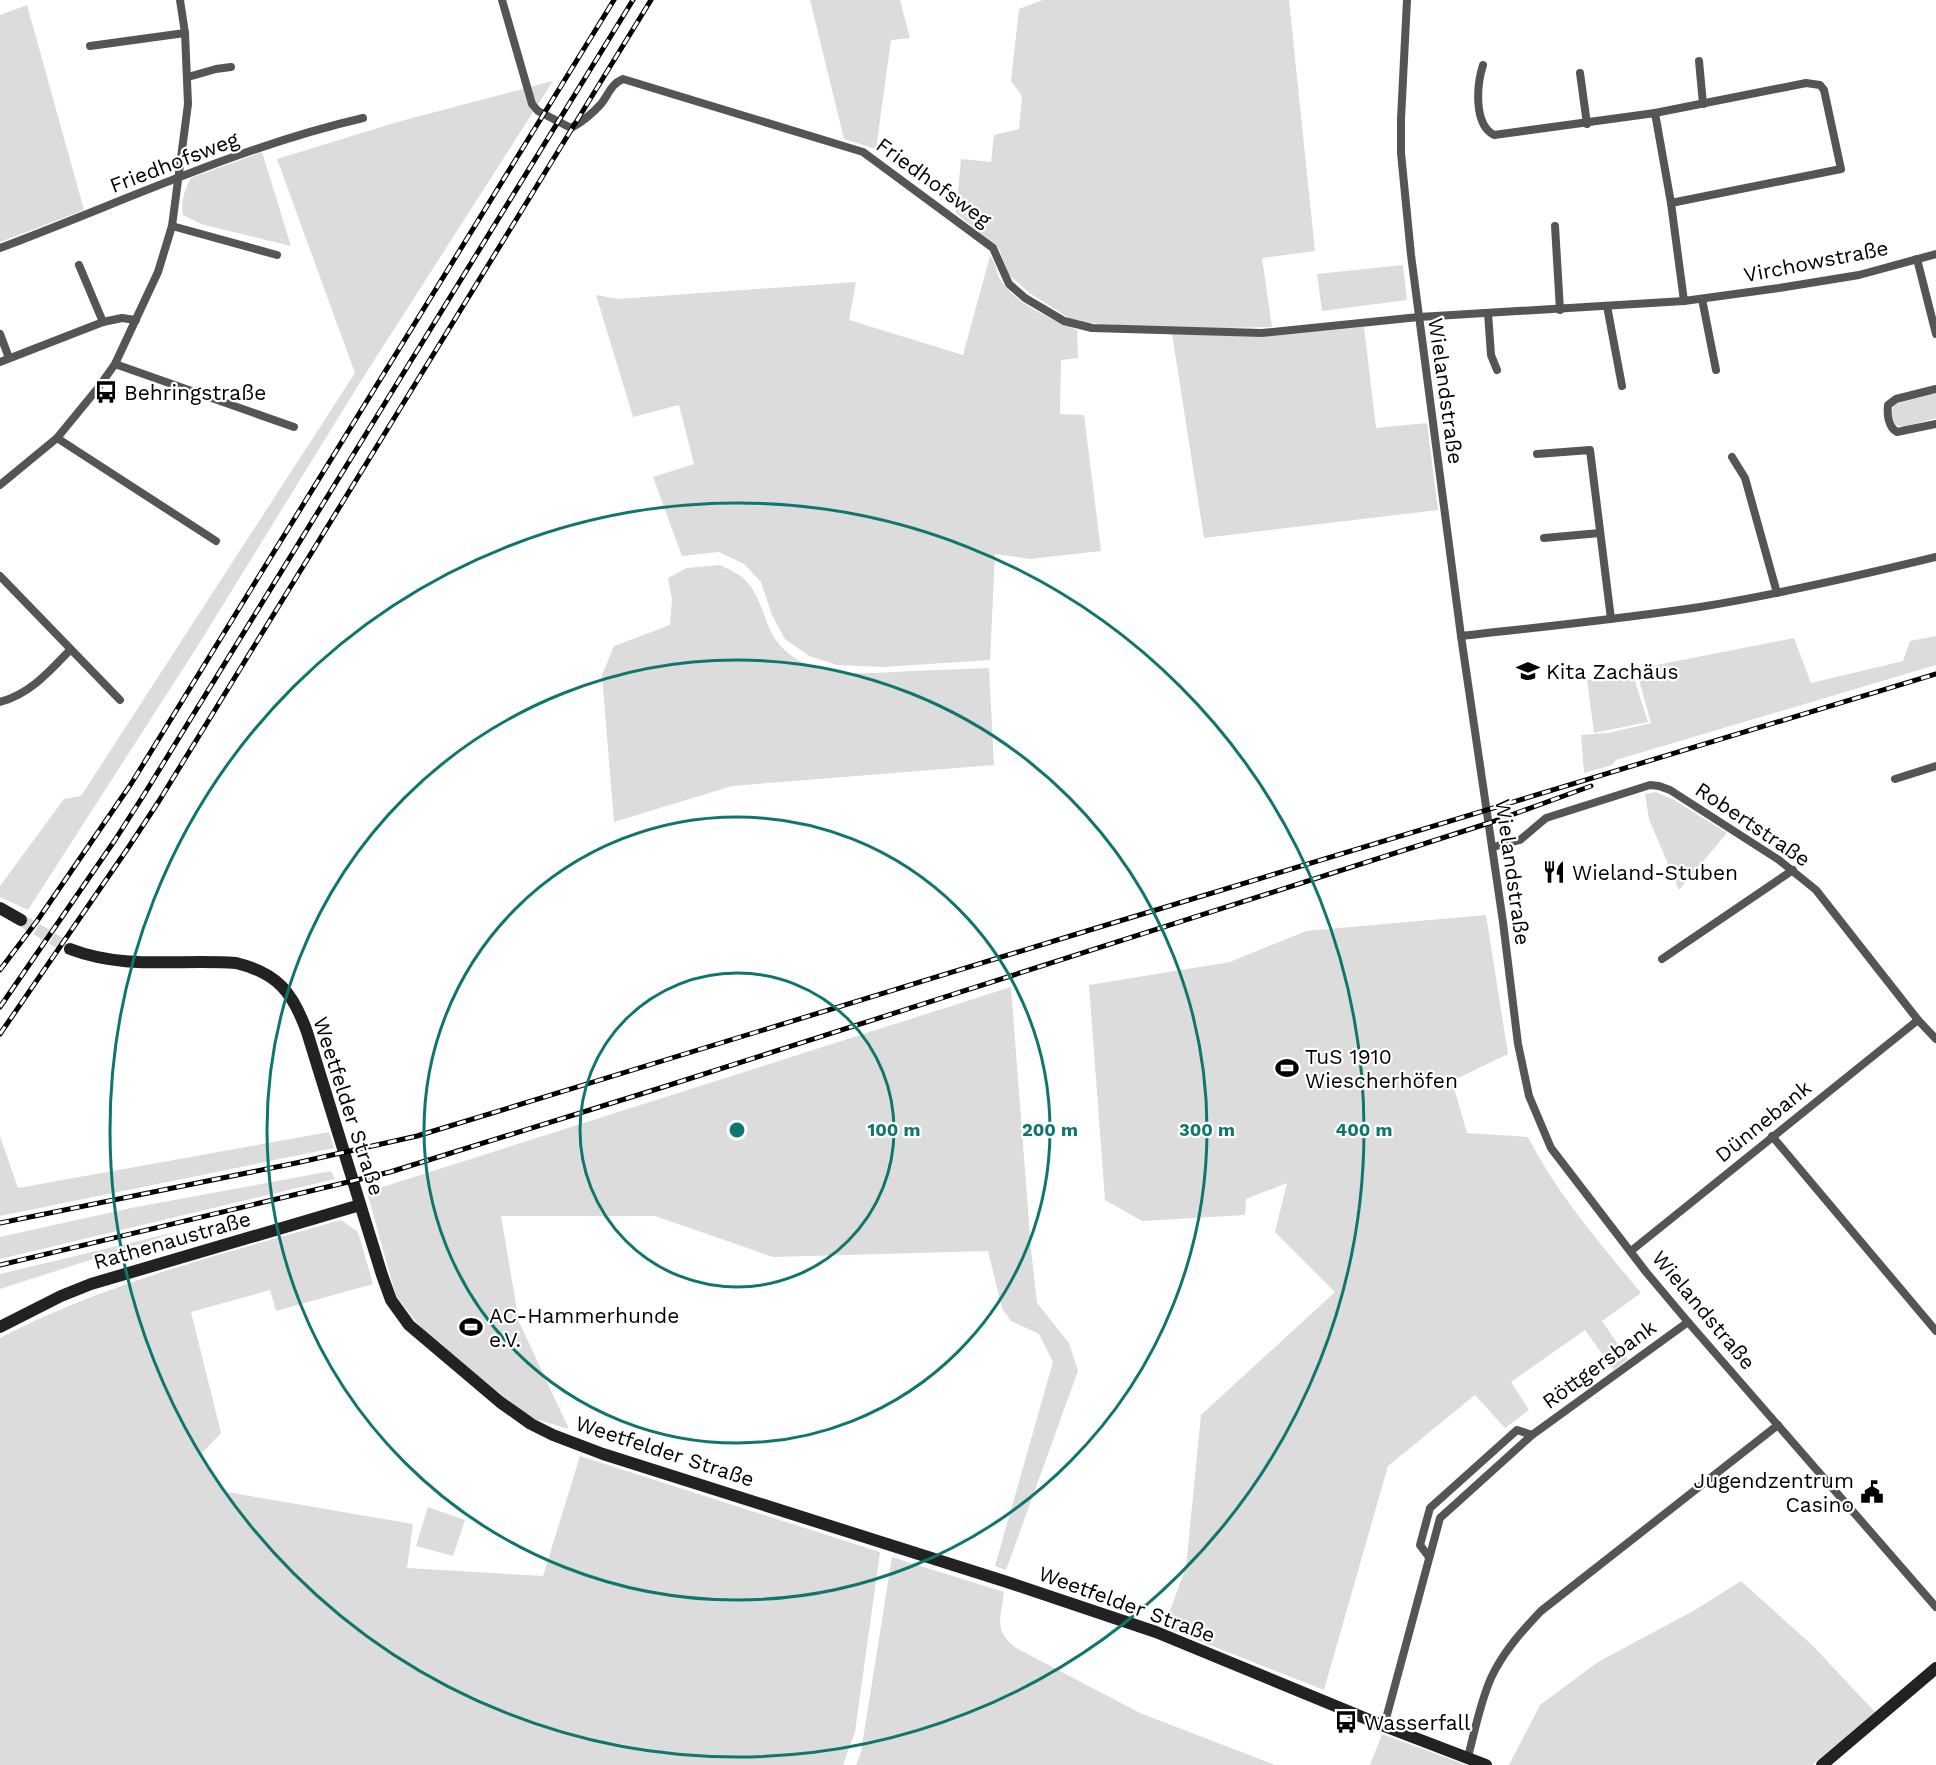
<svg xmlns="http://www.w3.org/2000/svg" width="1936" height="1765" font-family="'Work Sans',sans-serif">
<style>
.green{fill:#dcdcdc}
.lines{fill:none;stroke-linecap:round;stroke-linejoin:round}
.secondary-tunnel{stroke:#d9d9d9;stroke-width:12;stroke-dasharray:12 6;stroke-linecap:butt}
.street{stroke:#555;stroke-width:8}
.secondary{stroke:#222;stroke-width:12}
.rail-casing{stroke:#000;stroke-width:5}
.rail{stroke:#fff;stroke-width:3;stroke-dasharray:9;stroke-linecap:butt}
.ring{fill:none;stroke:#0f766e;stroke-width:3}
.labels{text-anchor:middle;dominant-baseline:central;stroke-width:4.5;stroke-linejoin:round;paint-order:stroke}
.street-label{font-size:21px;fill:#000;stroke:#fff}
.poi-label{font-size:21px;fill:#000;stroke:#fff;text-anchor:start}
.centre{fill:#0f766e;stroke:#fff;stroke-width:3}
.ring-label{font-size:18px;text-anchor:middle;font-weight:bold;fill:#0f766e;stroke:#fff;stroke-width:4.5;stroke-linejoin:round;paint-order:stroke}
</style>
<rect width="100%" height="100%" fill="#fff"/>
<g class="green">
<polygon points="810,0 900,0 910,38 891,40 876,149 844,139"/>
<polygon points="1043,0 1289,0 1315,251 1262,258 1272,327 1174,329 1075,322 1031,294 1009,275 999,249 956,213 961,159 991,162 994,135 1019,129 1022,96 1011,81 1019,9"/>
<polygon points="27,5 84,210 0,242 0,15"/>
<polygon points="553,81 359,384 197,647 28,910 0,897 0,886 64,799 81,796 355,373 277,159 401,121"/>
<path d="M262 152 291 246 201 224 183 215C180 204 185 188 191 178Z"/>
<path d="M990 256C997 264 996 274 1001 281 1019 306 1051 319 1077 330L1078 358 1061 360 1060 414 1084 415 1101 551 1030 559 995 554 990 660 883 667 837 665 809 656 785 639 772 615 761 582 744 564 719 552 682 556 653 477 694 464 679 405 633 417 596 295 618 299 856 282 849 320 963 355Z"/>
<polygon points="1403,265 1407,300 1322,311 1317,274"/>
<polygon points="1364,327 1376,428 1427,423 1438,510 1204,538 1172,334 1262,337"/>
<path d="M1936 393V418L1904 427 1896 425C1892 418 1889 410 1896 404Z"/>
<path d="M720 565C727 569 738 573 744 579 763 596 763 624 778 643 810 682 867 673 911 671 937 670 963 669 989 668L994 765 732 786 614 822 602 675 614 646 670 625 672 599 668 578 687 568Z"/>
<polygon points="1936,636 1936,665 1616,760 1612,765 1584,773 1581,735 1608,733 1651,723 1636,669 1794,638 1811,683 1903,661 1910,641"/>
<polygon points="1633,675 1648,722 1594,733 1587,680"/>
<polygon points="1656,792 1674,800 1727,833 1679,890 1649,819 1645,794"/>
<path d="M1486 915 1508 1054 1452 1081 1467 1133 1528 1137C1557 1194 1600 1243 1641 1293L1602 1321 1628 1359 1614 1370 1585 1330 1511 1382 1529 1410 1505 1428 1475 1395 1388 1466 1324 1690 1164 1627 1186 1567 1201 1415 1335 1292 1275 1232 1287 1183 1246 1199 1245 1215 1142 1221 1105 1200 1089 985 1230 962 1306 931Z"/>
<polygon points="1011,987 1031,1249 1037,1303 1069,1343 1078,1371 1006,1570 995,1566 1053,1362 1039,1334 1011,1321 1002,1308 988,1251 773,1257 655,1216 501,1216 519,1322 569,1429 531,1418 425,1333 396,1296 367,1192"/>
<polygon points="329,1132 334,1148 0,1216 0,1136 18,1188"/>
<polygon points="331,1171 335,1179 0,1259 0,1237 131,1208"/>
<path d="M341 1220 358 1232 373 1284 276 1311 270 1290 191 1312 221 1433 201 1454 227 1492 413 1524 407 1568 543 1576 580 1456 880 1552 855 1732 843 1765H0V1338C107 1282 226 1253 341 1220Z"/>
<polygon points="180,1231 0,1289 0,1274"/>
<polygon points="428,1507 465,1520 453,1556 416,1546"/>
<path d="M892 1557 1004 1592C1001 1618 993 1630 1016 1648L1140 1713 1275 1765H856L861 1752Z"/>
<polygon points="1741,1581 1813,1646 1875,1712 1812,1765 1509,1765 1540,1705 1598,1662 1695,1610"/>
<polygon points="1382,1734 1466,1765 1370,1765"/>
</g>
<g class="lines">
<polyline class="secondary-tunnel" points="21,920 70,949"/>
<g class="street">
<path d="M502 0 532 104 538 111 571 128C582 122 592 114 601 104 609 94 611 84 623 79L863 152 993 248 1009 284 1025 298 1064 321 1092 328 1262 333 1419 317 1684 301 1779 288 1859 275 1936 254"/>
<polyline points="1407,0 1401,119 1401,153 1411,255 1461,636 1503,922 1518,1044 1529,1096 1551,1148 1646,1272 1688,1322 1936,1607"/>
<polyline points="90,46 185,33"/>
<polyline points="1699,61 1703,104"/>
<path d="M1483 65C1477 84 1473 124 1494 135L1655 113 1671 203 1684 301"/>
<polyline points="1580,73 1587,124"/>
<polyline points="188,77 216,69 231,67"/>
<polyline points="1655,113 1806,83 1820,85 1824,90 1841,169 1671,203"/>
<polyline points="172,226 277,255"/>
<polyline points="1555,226 1560,310"/>
<path d="M0 248C120 203 238 147 363 118"/>
<polyline points="1917,259 1936,334"/>
<polyline points="79,265 103,322"/>
<polyline points="1702,299 1716,370"/>
<polyline points="1607,306 1622,386"/>
<polyline points="1488,313 1491,355 1497,370"/>
<polyline points="0,334 9,358"/>
<polyline points="0,362 103,322 122,318 136,320"/>
<polyline points="115,364 294,427"/>
<path d="M1936 389 1896 399 1888 405C1887 414 1888 427 1897 432L1936 424"/>
<polyline points="57,438 216,541"/>
<polyline points="1537,454 1590,450 1611,619"/>
<polyline points="1732,457 1745,478 1777,593"/>
<polyline points="0,485 57,438 98,388 115,364 158,272 172,226 188,104 185,33 180,0"/>
<polyline points="1544,538 1600,533"/>
<polyline points="0,576 120,700"/>
<path d="M1461 636C1541 627 1621 619 1700 607 1780 594 1858 576 1936 557"/>
<path d="M0 702C30 694 50 671 70 650"/>
<polyline points="1895,779 1936,766"/>
<polyline points="1493,847 1520,840 1546,818 1650,785 1659,786 1670,790 1779,860 1816,890 1918,1020 1936,1039"/>
<polyline points="1662,959 1793,870"/>
<polyline points="1772,1136 1936,1331"/>
<polyline points="1631,1251 1918,1020"/>
<polyline points="1429,1557 1420,1545 1430,1508 1517,1430 1532,1435"/>
<polyline points="1384,1726 1440,1518 1532,1435 1688,1322"/>
<path d="M1468 1757C1475 1730 1480 1703 1491 1678 1503 1652 1522 1631 1541 1611L1778 1425"/>
</g>
<g class="secondary">
<polyline points="0,908 21,920"/>
<path d="M70 949C125 970 178 959 236 963 278 973 293 993 307 1032L382 1275 391 1300 409 1325 500 1402 531 1424 553 1435 603 1454 1007 1582 1156 1632 1384 1726 1486 1765"/>
<polyline points="0,1327 61,1296 91,1284 360,1205"/>
<polyline points="1822,1765 1936,1668"/>
</g>
<g class="rail-casing">
<g id="rail">
<polyline points="0,970 37,921 131,784 614,0"/>
<polyline points="0,1007 115,840 145,793 633,0"/>
<polyline points="0,1034 128,848 159,801 651,0"/>
<polyline points="0,1223 296,1163 417,1136 1093,929 1936,674"/>
<polyline points="0,1265 390,1172 657,1089 1489,823 1591,786"/>
</g>
</g>
<use href="#rail" class="rail"/>
</g>
<g class="ring">
<circle cx="737" cy="1130" r="157"/>
<circle cx="737" cy="1130" r="313"/>
<circle cx="737" cy="1130" r="470"/>
<circle cx="737" cy="1130" r="627"/>
</g>
<defs>
<g id="bus-bare" transform="scale(1.8)"><path d="M-5-6H5V4H4V6H2V4H-2V6H-4V4H-5ZM-3.5-4V0h7V-4ZM-3.5 1.2v1.5H-2V1.2ZM2 1.2v1.5H3.5V1.2Z" fill="#000" stroke="#fff" stroke-width="2.5" paint-order="stroke"/></g>
<g id="school-bare" transform="scale(1.8)"><path d="M0-5L7-2L0 1L-7-2ZM-4 1L0 2.5L4 1V4Q0 6-4 4Z" fill="#000" stroke="#fff" stroke-width="2.5" paint-order="stroke"/></g>
<g id="restaurant-bare" transform="scale(1.8)"><path d="M-5-6h1v4h1v-4h1v4h1v-4h1v5L-1.5 .5V6h-2V.5L-5-1ZM5-6V6H3V1.5H1.5Q1.5-4 5-6Z" fill="#000" stroke="#fff" stroke-width="2.5" paint-order="stroke"/></g>
<g id="stadium-bare" transform="scale(1.8)"><path d="M0-5a6.5 5 0 1 0 0 10a6.5 5 0 1 0 0-10ZM-3.5-1.8h7v3.6h-7Z" fill="#000" stroke="#fff" stroke-width="2.5" paint-order="stroke"/></g>
<g id="civic-bare" transform="scale(1.8)"><path d="M-.6-6.5H3V-4.5H.6V-3L4-1V1h2V6H-6V1h2V-1L-.6-3ZM-1.2 2.5V6h2.4V2.5Z" fill="#000" stroke="#fff" stroke-width="2.5" paint-order="stroke"/></g>
</defs>
<g fill-rule="evenodd">
<use href="#bus-bare" x="106" y="392"/>
<use href="#school-bare" x="1528" y="671"/>
<use href="#restaurant-bare" x="1554" y="872"/>
<use href="#stadium-bare" x="1287" y="1068"/>
<use href="#stadium-bare" x="471" y="1327"/>
<use href="#civic-bare" x="1872" y="1492"/>
<use href="#bus-bare" x="1346" y="1722"/>
</g>
<g class="labels">
<g class="street-label">
<text transform="translate(174 162) rotate(-21)">Friedhofsweg</text>
<text transform="translate(934 182) rotate(36)">Friedhofsweg</text>
<text transform="translate(1816 261) rotate(-11)">Virchowstraße</text>
<text transform="translate(1446 391) rotate(82)">Wielandstraße</text>
<text transform="translate(1753 824) rotate(34)">Robertstraße</text>
<text transform="translate(1513 872) rotate(82)">Wielandstraße</text>
<text transform="translate(349 1106) rotate(72)">Weetfelder Straße</text>
<text transform="translate(1763 1121) rotate(-39)">Dünnebank</text>
<text transform="translate(172 1240) rotate(-16)">Rathenaustraße</text>
<text transform="translate(1704 1310) rotate(50)">Wielandstraße</text>
<text transform="translate(1599 1364) rotate(-36)">Röttgersbank</text>
<text transform="translate(665 1451) rotate(18)">Weetfelder Straße</text>
<text transform="translate(1127 1604) rotate(20)">Weetfelder Straße</text>
</g>
<g class="poi-label">
<text x="124" y="392">Behringstraße</text>
<text x="1546" y="671">Kita Zachäus</text>
<text x="1572" y="872">Wieland-Stuben</text>
<text x="1305" y="1056">TuS 1910<tspan x="1305" dy="24">Wiescherhöfen</tspan></text>
<text x="489" y="1315">AC-Hammerhunde<tspan x="489" dy="24">e.V.</tspan></text>
<text x="1854" y="1480" text-anchor="end">Jugendzentrum<tspan x="1854" dy="24">Casino</tspan></text>
<text x="1364" y="1722">Wasserfall</text>
</g>
</g>
<circle cx="737" cy="1130" r="9" class="centre"/>
<g class="ring-label">
<text x="894" y="1136">100 m</text>
<text x="1050" y="1136">200 m</text>
<text x="1207" y="1136">300 m</text>
<text x="1364" y="1136">400 m</text>
</g>
</svg>
